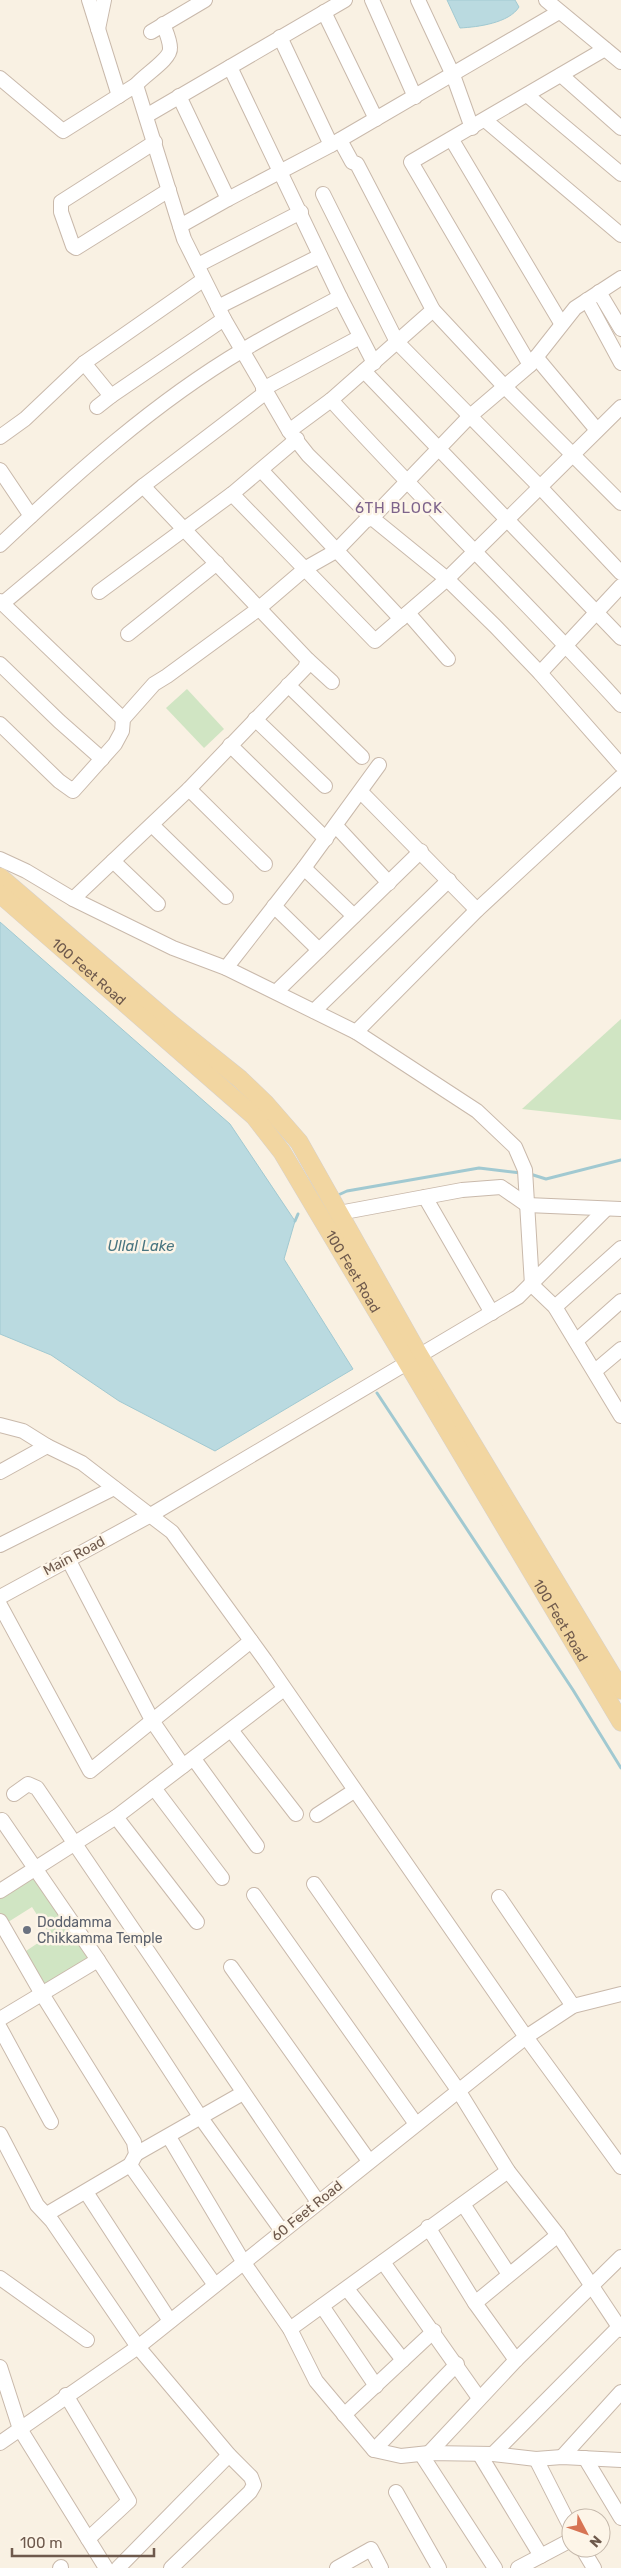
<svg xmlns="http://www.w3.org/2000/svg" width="621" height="2568" font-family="Rubik,sans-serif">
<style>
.green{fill:#d0e5c3}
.water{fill:#badae0;stroke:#a1c9d1}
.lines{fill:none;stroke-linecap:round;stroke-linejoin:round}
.stream{stroke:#a1c9d1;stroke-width:3}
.minor-casing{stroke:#c9b9ab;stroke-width:16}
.major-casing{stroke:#d6d1cd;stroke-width:19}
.minor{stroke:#fff;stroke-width:14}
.major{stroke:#f2d6a1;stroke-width:18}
.worship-dot{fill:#6b7280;stroke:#fdf5e8;stroke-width:2}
.labels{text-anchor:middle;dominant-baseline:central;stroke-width:5;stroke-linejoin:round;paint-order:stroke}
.street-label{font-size:14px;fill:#6e594c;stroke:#fdf5e8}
.worship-label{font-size:14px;fill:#5b616d;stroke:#fdf5e8;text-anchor:start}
.neighbourhood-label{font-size:15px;letter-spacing:1px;fill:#7e648b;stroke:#fdf5e8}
.water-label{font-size:15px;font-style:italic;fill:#487580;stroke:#fdf5e8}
</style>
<rect width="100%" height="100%" fill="#f9f1e3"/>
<g class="green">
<polygon points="187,689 224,729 204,748 166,708"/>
<polygon points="621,1019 621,1120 522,1109"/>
<polygon points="37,1871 93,1961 46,1990 23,1953 50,1935 32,1907 5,1924 0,1917 0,1894"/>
</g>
<g class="water">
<path d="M447 0H515L519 7C509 23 478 27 460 28Z"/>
<polygon points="0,922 230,1124 295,1221 284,1259 353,1369 215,1451 119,1401 51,1355 0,1334"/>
</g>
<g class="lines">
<g class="stream">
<polyline points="530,1174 546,1179 621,1160"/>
<polyline points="336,1196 347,1191 479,1168 521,1173"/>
<polyline points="295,1221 298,1214"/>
<polyline points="377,1393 573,1690 621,1768"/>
</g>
<g class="minor-casing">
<g id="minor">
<polyline points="89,0 119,96"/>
<polyline points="372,0 415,97"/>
<polyline points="418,0 453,75 472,128"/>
<polyline points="546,0 621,62"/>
<polyline points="324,12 376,119"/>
<polyline points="98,29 104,0"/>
<polyline points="151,32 205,0"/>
<polyline points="280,37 331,145"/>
<polyline points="230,67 340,297 374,363"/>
<polyline points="561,75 621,128"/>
<polyline points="0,78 63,131 136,85 184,239 224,319 289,431 308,455 372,518 447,579 495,626 540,673 621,765"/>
<path d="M136 85C144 75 171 59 170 48 170 40 166 32 163 24"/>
<polyline points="527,95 621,174"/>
<polyline points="179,96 228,199 331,145 559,12"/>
<polyline points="146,116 345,0"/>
<polyline points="485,120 621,235"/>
<polyline points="452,140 561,323"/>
<polyline points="155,142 61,202 61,212 73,246 76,248 169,190"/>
<polyline points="323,194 397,342 540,487 621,573"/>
<polyline points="180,226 228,199"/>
<polyline points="198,265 301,212"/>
<polyline points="599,292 621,329"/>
<polyline points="587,300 621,363"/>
<polyline points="218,307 320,256"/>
<polyline points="433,310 504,386 621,503"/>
<polyline points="536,357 597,430"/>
<polyline points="84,363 111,396 97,407"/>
<polyline points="530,365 411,162 605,49"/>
<polyline points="364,371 621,638"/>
<polyline points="263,389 360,337"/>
<polyline points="111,396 224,319"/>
<path d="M331 400C425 504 526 601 621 705"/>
<polyline points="289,431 331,400 433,310 357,164 352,162 340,140"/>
<polyline points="0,437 25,419 84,363 203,280"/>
<polyline points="0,470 31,516"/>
<polyline points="261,470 401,619"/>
<polyline points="232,494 375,641 447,579 621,407"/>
<path d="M0 545C74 475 155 402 243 350 274 331 307 315 340 297"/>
<polyline points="99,592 232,494 297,439"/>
<polyline points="0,601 123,719"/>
<polyline points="2,604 143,486 265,393"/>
<polyline points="408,613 448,659"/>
<polyline points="128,634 217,563"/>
<polyline points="308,660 332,682"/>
<polyline points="0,664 59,721 102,759"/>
<polyline points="540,673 621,586"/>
<polyline points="288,685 362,757"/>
<polyline points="255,719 325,786"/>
<polyline points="0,724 59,781 73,791 115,744 122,731 123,719 154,684 167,676 257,610 306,568 336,551 365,521 372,518 469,417 530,365 575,308 621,278"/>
<polyline points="230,745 326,839"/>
<polyline points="189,789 265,864"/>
<polyline points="361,792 477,910"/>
<polyline points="152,825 226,897"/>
<polyline points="336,826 389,883"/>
<polyline points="0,859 26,871 73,899 173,948 226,968 356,1032 477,1111 515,1147 525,1170 532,1285 555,1307 621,1416"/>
<polyline points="113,861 158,904"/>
<polyline points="304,868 354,916"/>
<polyline points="73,899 189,789 305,668 308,660 143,486"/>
<polyline points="274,906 319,950"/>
<polyline points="226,968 304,868 379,765"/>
<polyline points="276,992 421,851"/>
<polyline points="314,1011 449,880"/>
<polyline points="356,1032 477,910 621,777"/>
<polyline points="425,1197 492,1313"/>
<polyline points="339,1213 462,1190 501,1187 527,1205 621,1209"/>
<polyline points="555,1307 621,1248"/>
<polyline points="576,1341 621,1301"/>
<polyline points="595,1371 621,1349"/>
<polyline points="0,1425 23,1431 47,1446 82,1463 172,1532 265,1660 526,2037 621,2167"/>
<polyline points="0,1472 47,1446"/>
<polyline points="0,1545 114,1488"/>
<polyline points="68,1559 153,1722 183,1766"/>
<polyline points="0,1597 149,1516 518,1297 606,1209"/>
<polyline points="0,1605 90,1771 251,1641"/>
<polyline points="231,1730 296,1814"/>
<polyline points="194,1759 257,1846"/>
<polyline points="154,1788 222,1878"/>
<polyline points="14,1794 28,1784 37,1788 318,2202"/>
<polyline points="317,1815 354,1791"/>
<polyline points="116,1817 197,1922"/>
<polyline points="2,1820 98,1960 201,2118 282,2231"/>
<polyline points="314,1884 458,2090 508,2171 558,2235 621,2330"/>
<polyline points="0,1891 116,1817 284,1689"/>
<polyline points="254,1895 416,2124"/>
<polyline points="499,1897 573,2006"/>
<polyline points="0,1921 42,1994 134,2142 136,2154 130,2165 47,2214"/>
<polyline points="231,1967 369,2161"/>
<polyline points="0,2019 98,1960"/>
<polyline points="0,2028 51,2122"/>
<polyline points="0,2134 37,2205 52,2221 138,2347 229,2455 251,2477 254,2485 250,2492 171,2568"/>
<polyline points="169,2137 244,2263 290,2329 316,2381 374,2450 401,2456 429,2453 493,2454 536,2459 562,2457 621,2460"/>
<polyline points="136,2154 243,2093"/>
<polyline points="130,2165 215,2285"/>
<polyline points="86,2192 170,2321"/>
<polyline points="463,2204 508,2273"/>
<polyline points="428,2227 475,2303 516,2360"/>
<polyline points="383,2262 479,2398"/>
<polyline points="0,2278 87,2340"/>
<polyline points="347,2289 403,2360"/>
<polyline points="475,2303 558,2235"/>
<polyline points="322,2306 376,2386"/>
<polyline points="290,2329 508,2171"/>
<polyline points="0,2367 20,2429 106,2568"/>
<polyline points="66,2395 129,2501 88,2539"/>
<polyline points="344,2415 434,2331"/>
<polyline points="0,2443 138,2347 526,2037 573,2006 621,1994"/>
<polyline points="374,2450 457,2364"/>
<polyline points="429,2453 516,2360 621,2257"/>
<polyline points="421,2454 495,2568"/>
<polyline points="493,2454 619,2327"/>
<polyline points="480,2455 541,2556"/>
<polyline points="562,2457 621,2392"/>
<polyline points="585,2458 621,2518"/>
<polyline points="536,2459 571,2528"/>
<polyline points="396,2492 439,2568"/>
<polyline points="582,2548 594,2568"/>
<polyline points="60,2568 61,2567"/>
<polyline points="118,2568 229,2455"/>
<polyline points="337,2568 371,2549 381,2568"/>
<polyline points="518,2568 571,2540"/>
</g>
</g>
<g class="major-casing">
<g id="major">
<polyline points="0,877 169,1022 240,1079 265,1103 299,1142 419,1355 621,1690"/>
<path id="s1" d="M0 894 254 1116 282 1152 621 1722"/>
</g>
</g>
<use href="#minor" class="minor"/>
<use href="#major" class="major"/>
</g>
<circle class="worship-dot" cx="27" cy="1930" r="5"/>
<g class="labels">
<g class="street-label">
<text stroke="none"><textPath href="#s1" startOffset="118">100 Feet Road</textPath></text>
<text stroke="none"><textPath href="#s1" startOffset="522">100 Feet Road</textPath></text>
<text transform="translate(74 1556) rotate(-28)">Main Road</text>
<text stroke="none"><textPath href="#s1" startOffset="928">100 Feet Road</textPath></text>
<text transform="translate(307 2211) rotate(-39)">60 Feet Road</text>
</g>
<g class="worship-label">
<text x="37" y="1922">Doddamma<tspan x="37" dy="16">Chikkamma Temple</tspan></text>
</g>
<g class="neighbourhood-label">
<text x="399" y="508">6TH BLOCK</text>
</g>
<g class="water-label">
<text x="141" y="1246">Ullal Lake</text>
</g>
</g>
<g transform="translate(586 2533) rotate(131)"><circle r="24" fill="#fdf5e8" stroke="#c4b7aa"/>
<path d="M0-4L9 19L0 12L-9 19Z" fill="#d77454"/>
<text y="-8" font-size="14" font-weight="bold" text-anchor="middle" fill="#6e594c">N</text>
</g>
<path d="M12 2548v8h142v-8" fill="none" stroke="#6e594c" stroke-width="2.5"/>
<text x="20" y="2548" font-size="15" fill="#6e594c" stroke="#fdf5e8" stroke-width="4" paint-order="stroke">100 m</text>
</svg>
